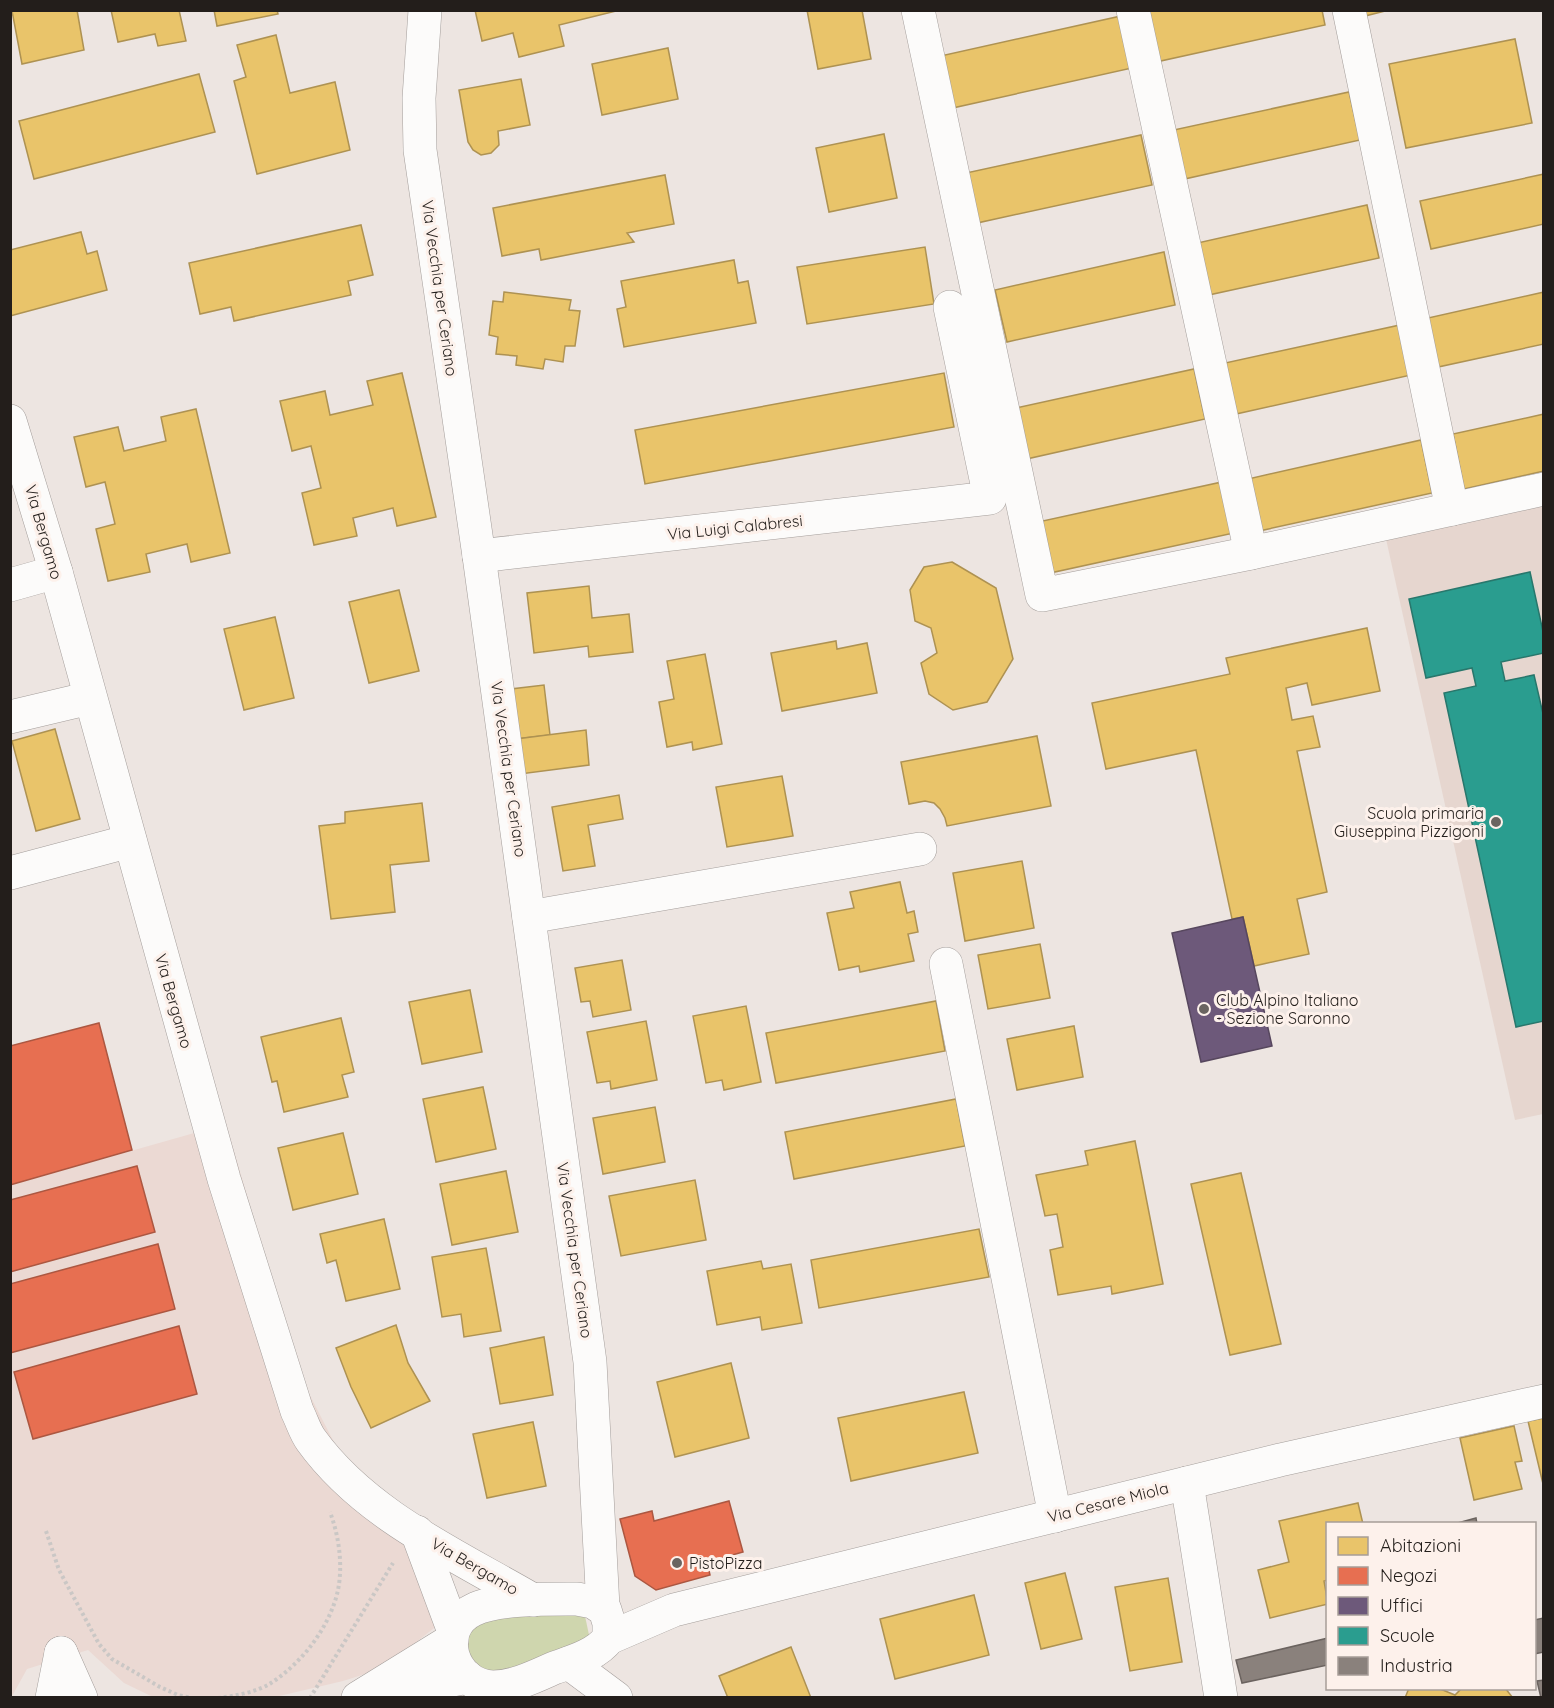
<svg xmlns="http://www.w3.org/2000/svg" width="1554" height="1708" font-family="Quicksand,sans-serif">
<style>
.commercial{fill:#ebd9d3}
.built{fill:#e6d6cf}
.green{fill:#cfd6ae}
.homes{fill:#e9c46a;stroke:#ae9252;stroke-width:1.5}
.shops{fill:#e76f51;stroke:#ac5741;stroke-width:1.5}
.offices{fill:#6d597a;stroke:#57475e;stroke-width:1.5}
.schools{fill:#2a9d8f;stroke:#28776c;stroke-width:1.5}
.industry{fill:#8a817c;stroke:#6b635f;stroke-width:1.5}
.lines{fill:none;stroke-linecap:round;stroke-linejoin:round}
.minor-casing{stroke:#a49e9b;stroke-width:34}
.path{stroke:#cac7c5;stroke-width:4;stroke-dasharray:3 3;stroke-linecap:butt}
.minor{stroke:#fcfbfa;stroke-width:33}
.poi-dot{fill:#6a6460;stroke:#fdf1eb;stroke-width:2}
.labels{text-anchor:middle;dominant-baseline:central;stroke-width:6;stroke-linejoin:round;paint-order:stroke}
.street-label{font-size:16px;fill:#231e1b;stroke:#fdf1eb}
.poi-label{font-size:16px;fill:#231e1b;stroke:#fdf1eb;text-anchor:start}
</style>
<rect width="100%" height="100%" fill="#ede5e1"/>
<polygon class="commercial" points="226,1124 300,1376 339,1452 416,1518 443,1553 454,1584 434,1628 384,1668 343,1681 275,1697 153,1697 124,1683 88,1650 27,1669 11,1698 11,1185"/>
<polygon class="built" points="1543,497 1543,1114 1515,1120 1384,530"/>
<polygon class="green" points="486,1614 585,1616 589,1635 583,1644 494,1675 486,1673 466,1652 468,1628"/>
<g class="homes">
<polygon points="77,10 84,50 22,64 12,11"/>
<polygon points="111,10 179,10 186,41 158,46 155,34 118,42"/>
<polygon points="214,10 277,10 278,14 217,26"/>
<polygon points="475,10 620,10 559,25 564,46 519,57 513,33 482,41"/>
<polygon points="807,10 862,10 871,59 818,69"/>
<polygon points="1145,10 1322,10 1325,25 1156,62"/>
<polygon points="1363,10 1389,10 1365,16"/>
<polygon points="1121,16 1132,68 948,109 936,57"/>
<polygon points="276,35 290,93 335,82 350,150 257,174 234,81 246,77 237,45"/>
<polygon points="1515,39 1532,123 1406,148 1389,64"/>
<polygon points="668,48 678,99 602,115 592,64"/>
<polygon points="199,74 215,132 34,179 19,121"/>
<polygon points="521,79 530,125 498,131 499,145 491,153 481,155 473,150 468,142 459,90"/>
<polygon points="1349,92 1360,140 1180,180 1169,131"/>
<polygon points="884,134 897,198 829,212 816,148"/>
<polygon points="1141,135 1152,185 977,223 966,173"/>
<polygon points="1544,174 1544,224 1431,249 1420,201"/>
<polygon points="665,175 674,224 627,233 634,242 541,260 539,249 502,256 493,208"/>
<polygon points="1367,205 1379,258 1204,296 1193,244"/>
<polygon points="361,225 373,275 348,281 351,295 234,321 231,307 200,314 189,263"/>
<polygon points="81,232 87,254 97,251 107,290 10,316 10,250"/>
<polygon points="925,247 934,304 807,324 797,267"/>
<polygon points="1164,252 1175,305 1007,342 995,290"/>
<polygon points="734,260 738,283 748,281 756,323 624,347 617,309 626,307 621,281"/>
<polygon points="504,292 571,300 569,310 580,311 575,346 565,346 563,362 545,359 543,369 516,365 517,356 496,354 498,337 489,335 493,301 503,302"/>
<polygon points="1544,292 1544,344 1438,367 1428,318"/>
<polygon points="1400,325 1411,375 1227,416 1216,365"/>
<polygon points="1194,369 1205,419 1022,460 1011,409"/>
<polygon points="402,373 436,517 397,526 393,508 353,518 357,536 314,545 302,493 321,488 311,446 292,451 280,401 325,391 330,415 373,405 367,381"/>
<polygon points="944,373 954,427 645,484 635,430"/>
<polygon points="196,409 230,553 191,562 187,544 146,554 150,572 108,581 96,529 115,524 105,482 86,487 74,437 118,427 124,451 166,441 161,417"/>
<polygon points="1544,414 1544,471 1464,489 1453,434"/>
<polygon points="1421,440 1432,493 1259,531 1248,479"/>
<polygon points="1231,480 1243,531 1050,573 1038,522"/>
<polygon points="952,562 996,588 1013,659 987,702 953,710 929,694 921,663 937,653 931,628 915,621 910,590 924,567"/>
<polygon points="589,586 592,618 629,614 633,652 589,657 588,646 534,653 527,593"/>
<polygon points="399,590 419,671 369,683 349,602"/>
<polygon points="275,617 294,698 244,710 224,629"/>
<polygon points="1367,628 1380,691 1312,705 1307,683 1286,688 1292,720 1313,716 1320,747 1297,751 1327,892 1297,899 1309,954 1254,966 1243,917 1232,919 1196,750 1106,769 1092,703 1230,674 1226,658"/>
<polygon points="836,641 837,649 867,643 877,693 782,711 771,653"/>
<polygon points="705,654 722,744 693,750 692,742 667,747 659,702 674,699 667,661"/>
<polygon points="544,685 550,735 516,739 511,689"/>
<polygon points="55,729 80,819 36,831 12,741"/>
<polygon points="586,730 589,765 520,774 516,739"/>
<polygon points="1037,736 1051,806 947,826 945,818 940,809 934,803 925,801 909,804 901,762"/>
<polygon points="782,776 793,836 727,847 716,787"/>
<polygon points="619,795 623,819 588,825 595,866 563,871 552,807"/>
<polygon points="422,803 429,861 390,865 395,912 331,919 319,826 345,823 345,812"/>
<polygon points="1022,861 1034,928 965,941 953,873"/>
<polygon points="900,882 907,913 914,911 918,932 908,934 914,961 860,972 859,966 839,970 827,913 854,908 850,892"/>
<polygon points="1040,944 1050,998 988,1009 978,955"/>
<polygon points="622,960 631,1010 593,1017 590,1001 581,1002 575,968"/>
<polygon points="470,990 482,1052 422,1064 409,1002"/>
<polygon points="936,1001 945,1051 776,1083 766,1033"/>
<polygon points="746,1006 761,1082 724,1090 722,1080 706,1083 693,1016"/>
<polygon points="341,1018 354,1072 342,1075 348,1097 284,1112 277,1081 272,1082 261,1037"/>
<polygon points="646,1021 657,1080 611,1089 610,1081 597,1083 587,1032"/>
<polygon points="1074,1026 1083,1077 1017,1090 1007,1039"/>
<polygon points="483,1087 496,1149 436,1162 423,1099"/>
<polygon points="956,1099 965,1146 794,1179 785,1132"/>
<polygon points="655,1107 665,1162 603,1174 593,1118"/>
<polygon points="343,1133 358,1194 293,1210 278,1148"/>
<polygon points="1135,1141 1163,1284 1112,1294 1111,1286 1058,1295 1050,1250 1063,1247 1057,1214 1045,1216 1036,1175 1088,1165 1085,1151"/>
<polygon points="506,1171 518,1232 452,1245 440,1184"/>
<polygon points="1241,1173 1281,1344 1230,1355 1191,1184"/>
<polygon points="695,1180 706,1240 621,1256 609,1196"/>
<polygon points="384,1219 400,1289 346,1301 336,1260 327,1263 320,1234"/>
<polygon points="979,1229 989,1277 819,1308 811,1260"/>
<polygon points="486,1248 501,1331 464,1337 461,1314 442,1317 432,1257"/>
<polygon points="761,1261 763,1269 791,1264 802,1323 762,1330 760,1317 717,1325 707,1271"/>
<polygon points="396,1325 408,1363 430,1401 371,1428 351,1387 336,1348"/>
<polygon points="544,1337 553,1395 500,1404 490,1348"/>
<polygon points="731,1363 749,1438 675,1457 657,1382"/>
<polygon points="964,1392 978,1453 851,1481 838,1418"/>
<polygon points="1544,1418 1544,1488 1528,1421"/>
<polygon points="533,1422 546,1486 487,1498 473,1434"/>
<polygon points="1514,1426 1522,1461 1515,1462 1522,1489 1474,1500 1460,1438"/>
<polygon points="1358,1503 1363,1524 1328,1524 1328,1580 1324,1581 1328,1604 1270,1618 1258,1570 1289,1562 1279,1521"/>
<polygon points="1065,1573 1082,1639 1041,1649 1025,1583"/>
<polygon points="1168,1578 1182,1662 1130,1671 1115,1587"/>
<polygon points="974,1595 989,1655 895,1679 880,1619"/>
<polygon points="791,1647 811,1698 728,1698 719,1676"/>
<polygon points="1409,1688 1438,1688 1455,1695 1462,1688 1505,1688 1513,1698 1405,1698"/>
</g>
<g class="shops">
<polygon points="99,1023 132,1150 10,1185 10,1046"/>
<polygon points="137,1166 155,1232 10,1272 10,1200"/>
<polygon points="158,1244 175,1309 10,1353 10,1284"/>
<polygon points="179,1326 197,1394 33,1439 14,1372"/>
<polygon points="729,1501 743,1552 707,1562 710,1575 656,1590 635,1576 620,1519 652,1511 654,1521"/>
</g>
<polygon class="offices" points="1243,917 1272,1046 1201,1062 1172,933"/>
<polygon class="schools" points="1530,572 1544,636 1544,653 1501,662 1505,681 1534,675 1544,718 1544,1021 1516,1027 1444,693 1476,686 1472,668 1426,678 1409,599"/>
<g class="industry">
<polygon points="1476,1518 1477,1524 1454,1524"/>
<polygon points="1544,1618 1544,1652 1534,1654 1534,1620"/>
<polygon points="1328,1638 1328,1665 1242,1683 1236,1660"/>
<polygon points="1544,1680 1544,1698 1541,1698 1537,1681"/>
</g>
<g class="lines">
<g class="minor-casing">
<g id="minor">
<polyline points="425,10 419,98 420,150 479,556 590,1362 603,1607"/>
<polyline points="918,10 1042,595 1251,553 1544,489"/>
<polyline points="1133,10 1251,553"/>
<polyline points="1349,10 1452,509"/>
<path d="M10 421 56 572 224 1179 297 1411C302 1421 305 1432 311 1440 365 1515 456 1555 533 1600"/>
<polyline points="479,556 990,498 950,307"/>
<polyline points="10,585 56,572"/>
<polyline points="10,717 90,698"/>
<polyline points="10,873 130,841"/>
<polyline points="529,917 920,849"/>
<polyline points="946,964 1055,1516"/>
<polyline points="1187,1483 1221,1698"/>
<polyline points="417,1532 453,1629"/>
<path d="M577 1599 593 1602 605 1610 609 1623V1638C596 1655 574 1661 554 1668 536 1676 514 1687 493 1687 452 1686 434 1629 473 1610 497 1598 550 1599 577 1599Z"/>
<polyline points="609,1638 674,1610 1280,1460 1544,1401"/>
<polyline points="61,1653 81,1698"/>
<polyline points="569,1663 616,1698"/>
<polyline points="378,1695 467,1677"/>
<polyline points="52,1698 61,1653"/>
<polyline points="358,1698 452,1640"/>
</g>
</g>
<g class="path">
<polyline points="46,1531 59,1570 99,1644 112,1659 160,1687 178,1695 192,1698"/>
<path d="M218 1698C235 1696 257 1692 271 1683 302 1663 330 1627 338 1590 343 1565 339 1536 330 1512"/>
<polyline points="310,1698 393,1563"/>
</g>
<use href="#minor" class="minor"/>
</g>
<g class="poi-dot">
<circle cx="1496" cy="822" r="6"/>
<circle cx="1204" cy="1009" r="6"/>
<circle cx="677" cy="1563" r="6"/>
</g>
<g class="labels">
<g class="street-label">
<text transform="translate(440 288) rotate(82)">Via Vecchia per Ceriano</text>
<text transform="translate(735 527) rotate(-6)">Via Luigi Calabresi</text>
<text transform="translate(44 532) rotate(74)">Via Bergamo</text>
<text transform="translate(509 769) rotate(82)">Via Vecchia per Ceriano</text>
<text transform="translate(174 1001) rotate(74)">Via Bergamo</text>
<text transform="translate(575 1250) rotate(82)">Via Vecchia per Ceriano</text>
<text transform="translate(1108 1502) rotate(-14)">Via Cesare Miola</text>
<text transform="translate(475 1566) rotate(30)">Via Bergamo</text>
</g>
<g class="poi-label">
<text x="1484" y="813" text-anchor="end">Scuola primaria<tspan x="1484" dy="18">Giuseppina Pizzigoni</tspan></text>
<text x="1216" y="1000">Club Alpino Italiano<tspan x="1216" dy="18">- Sezione Saronno</tspan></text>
<text x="689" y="1563">PistoPizza</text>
</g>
</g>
<rect width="1554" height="1708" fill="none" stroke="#231e1b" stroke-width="24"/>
<rect x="1326" y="1522" width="210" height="168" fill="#fdf1eb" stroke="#a69d98" stroke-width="1.5"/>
<rect x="1338" y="1537" width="30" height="18" fill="#e9c46a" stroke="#a69d98" stroke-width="1.5"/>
<text x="1380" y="1552" font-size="18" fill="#231e1b">Abitazioni</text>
<rect x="1338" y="1567" width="30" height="18" fill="#e76f51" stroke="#a69d98" stroke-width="1.5"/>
<text x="1380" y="1582" font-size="18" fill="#231e1b">Negozi</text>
<rect x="1338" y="1597" width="30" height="18" fill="#6d597a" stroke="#a69d98" stroke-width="1.5"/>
<text x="1380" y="1612" font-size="18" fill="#231e1b">Uffici</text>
<rect x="1338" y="1627" width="30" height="18" fill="#2a9d8f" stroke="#a69d98" stroke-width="1.5"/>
<text x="1380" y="1642" font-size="18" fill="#231e1b">Scuole</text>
<rect x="1338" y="1657" width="30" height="18" fill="#8a817c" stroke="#a69d98" stroke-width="1.5"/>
<text x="1380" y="1672" font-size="18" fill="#231e1b">Industria</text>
</svg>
